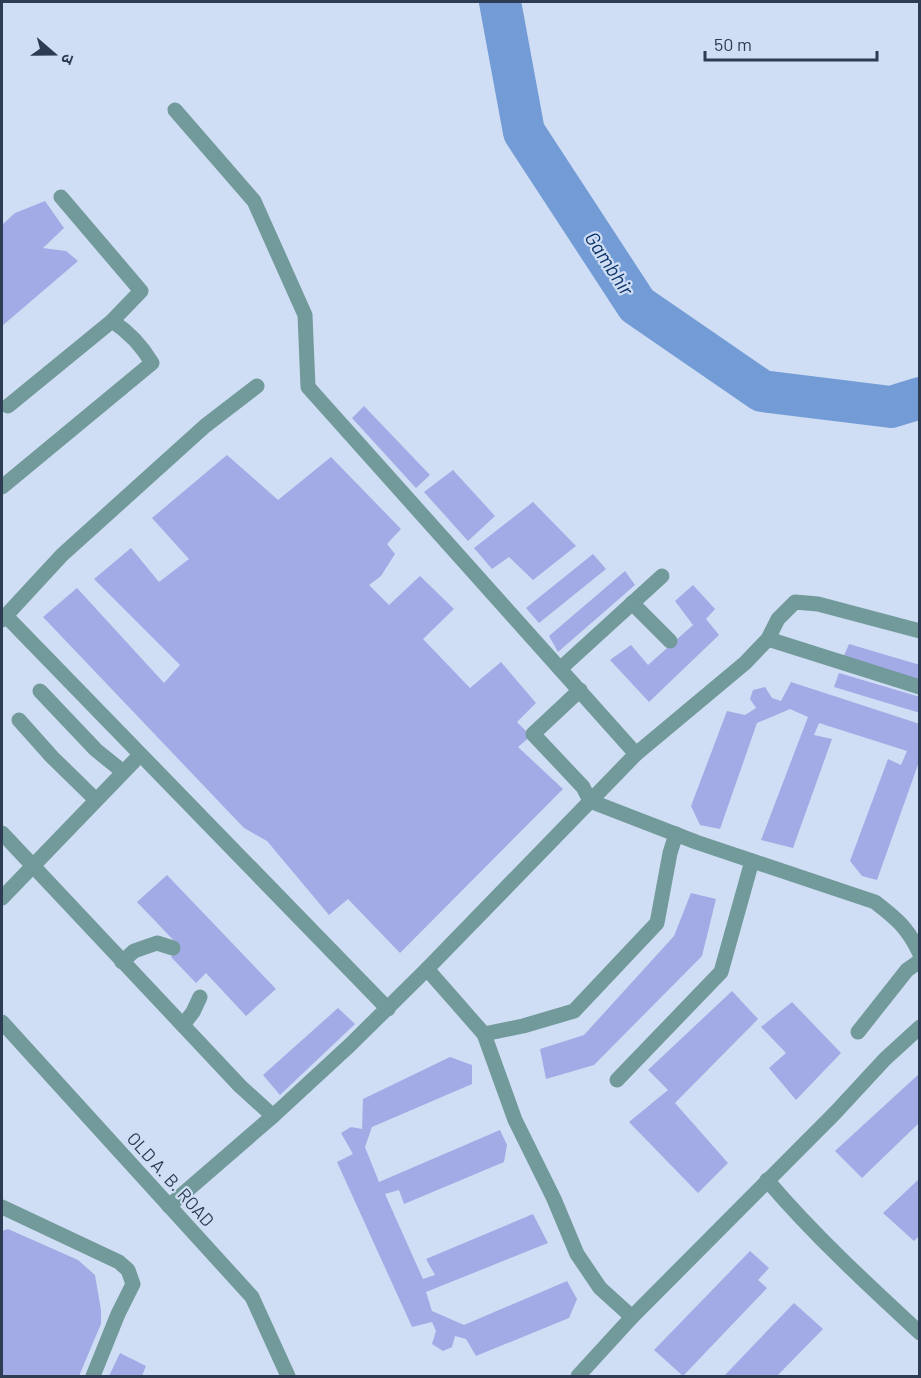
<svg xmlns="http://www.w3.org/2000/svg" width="921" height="1378" font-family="Barlow,'Noto Sans Devanagari',sans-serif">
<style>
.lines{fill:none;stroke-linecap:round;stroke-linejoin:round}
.river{stroke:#739cd6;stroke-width:42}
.building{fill:#a2abe6}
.minor{stroke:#729a9b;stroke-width:15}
.labels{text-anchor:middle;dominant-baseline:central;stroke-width:4.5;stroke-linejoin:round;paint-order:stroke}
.street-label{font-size:18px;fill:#2d3c52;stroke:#cfdef4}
.water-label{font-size:20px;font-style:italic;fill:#0d3469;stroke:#cfdef4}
</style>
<rect width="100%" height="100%" fill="#cfdef4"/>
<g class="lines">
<polyline class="river" points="500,2 524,132 637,305 762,391 891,407 920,398"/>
</g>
<g class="building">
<polygon points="45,201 64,228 43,248 66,251 78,261 2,326 2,225 15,213"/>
<polygon points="364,406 430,475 416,488 352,418"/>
<polygon points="227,455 278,500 331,457 401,529 387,544 395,554 381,576 369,585 389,605 420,576 454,609 423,639 470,688 501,662 536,703 517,722 531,736 518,747 563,789 400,953 348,899 329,915 267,841 244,828 43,617 77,588 164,683 180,665 94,579 131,548 159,582 189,559 152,518"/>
<polygon points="453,470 495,516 468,541 424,492"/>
<polygon points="533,502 576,546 533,580 509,557 492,569 474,548"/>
<polygon points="593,554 606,569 539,623 526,608"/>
<polygon points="625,571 635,585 558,652 549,636"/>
<polygon points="693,585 715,609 706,619 719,635 649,702 610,660 631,645 648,665 693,625 675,601"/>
<polygon points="849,644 920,665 920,681 843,658"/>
<polygon points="839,673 920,697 920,713 834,687"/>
<polygon points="791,682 920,724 920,759 877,880 862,876 850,861 888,759 901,765 907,751 819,723 814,735 832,739 793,848 761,840 808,717 790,709 757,723 720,829 700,825 691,806 727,711 745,715 756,708 750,699 753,690 765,687 772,698 781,701"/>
<polygon points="167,875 276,989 246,1016 206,973 196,983 171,957 180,947 137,902"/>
<polygon points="691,893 716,899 702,956 594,1065 546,1079 540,1049 584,1035 674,936"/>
<polygon points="732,991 758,1019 675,1103 728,1163 698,1193 629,1122 668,1090 648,1070"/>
<polygon points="792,1002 841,1053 796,1100 769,1068 786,1053 761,1027"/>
<polygon points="338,1008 355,1024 280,1095 263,1075"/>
<polygon points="450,1057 472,1065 472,1084 372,1127 365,1147 379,1182 500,1130 507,1145 504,1162 404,1204 399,1190 385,1194 423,1279 435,1275 426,1259 533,1214 548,1243 426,1292 432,1311 464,1325 567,1281 577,1299 569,1318 476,1356 466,1339 455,1336 452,1347 443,1351 432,1344 436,1331 432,1322 412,1327 337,1162 353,1154 341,1133 351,1127 362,1129 363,1099"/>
<polygon points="920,1073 920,1122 862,1178 835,1151"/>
<polygon points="920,1178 920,1235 914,1241 883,1213"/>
<polygon points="8,1229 78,1260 95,1275 101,1310 101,1324 79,1376 2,1376 2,1231"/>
<polygon points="750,1251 769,1268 758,1280 767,1288 683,1376 654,1350"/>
<polygon points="794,1303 823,1329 777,1376 724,1376"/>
<polygon points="120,1353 146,1366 142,1376 109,1376"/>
</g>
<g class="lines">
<g class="minor">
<polyline points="175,110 254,201 305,315 308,387 636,754"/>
<polyline points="8,406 112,321 141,291 61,197"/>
<path d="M2 487 152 363C142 346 129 332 112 321"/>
<polyline points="632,603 670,641"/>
<polyline points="7,617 388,1009"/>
<polyline points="2,620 62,555 205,426 257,386"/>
<polyline points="768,639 920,687"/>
<polyline points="560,669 662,576"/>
<path d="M580 690 533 734 583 787 590 801 696 842 875 902C897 919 908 928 920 954"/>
<polyline points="40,691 96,750 122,771"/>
<polyline points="19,720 52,757 95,799"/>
<polyline points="2,833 240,1086 273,1116"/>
<polyline points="2,898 140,755"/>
<polyline points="122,962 134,951 157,943 173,948"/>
<polyline points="427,969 484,1034 515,1120 554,1199 577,1254 600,1288 632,1317"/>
<polyline points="2,1022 252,1297 288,1376"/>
<polyline points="183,1025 193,1012 200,997"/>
<polyline points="858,1032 907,970 920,961"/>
<polyline points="484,1034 523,1026 574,1011 657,923 670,853 676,834"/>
<polyline points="617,1080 721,972 752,861"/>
<path d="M767 1180C814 1235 867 1284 920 1333"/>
<polyline points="169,1206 273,1116 350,1045 427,969 636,754 745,663 768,639 778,619 795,602 818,604 920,631"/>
<polyline points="2,1207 119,1262 128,1270 133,1284 118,1314 93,1376"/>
<polyline points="578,1376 632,1317 835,1113 885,1059 920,1027"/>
</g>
</g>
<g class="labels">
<g class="street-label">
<text transform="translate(171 1179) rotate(48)">OLD A. B. ROAD</text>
</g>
<g class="water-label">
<text transform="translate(610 263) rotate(57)">Gambhir</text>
</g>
</g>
<rect width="921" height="1378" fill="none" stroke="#2d3c52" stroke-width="6"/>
<g transform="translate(54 54) rotate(110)" stroke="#cfdef4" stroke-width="4.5" paint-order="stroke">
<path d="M0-4.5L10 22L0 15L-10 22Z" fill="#2d3c52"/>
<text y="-9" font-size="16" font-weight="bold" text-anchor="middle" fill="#2d3c52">उ</text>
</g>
<path d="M705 51v9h172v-9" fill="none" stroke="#2d3c52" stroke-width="3"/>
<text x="714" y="51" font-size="18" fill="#2d3c52" stroke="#cfdef4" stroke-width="4.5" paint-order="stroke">50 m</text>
</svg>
